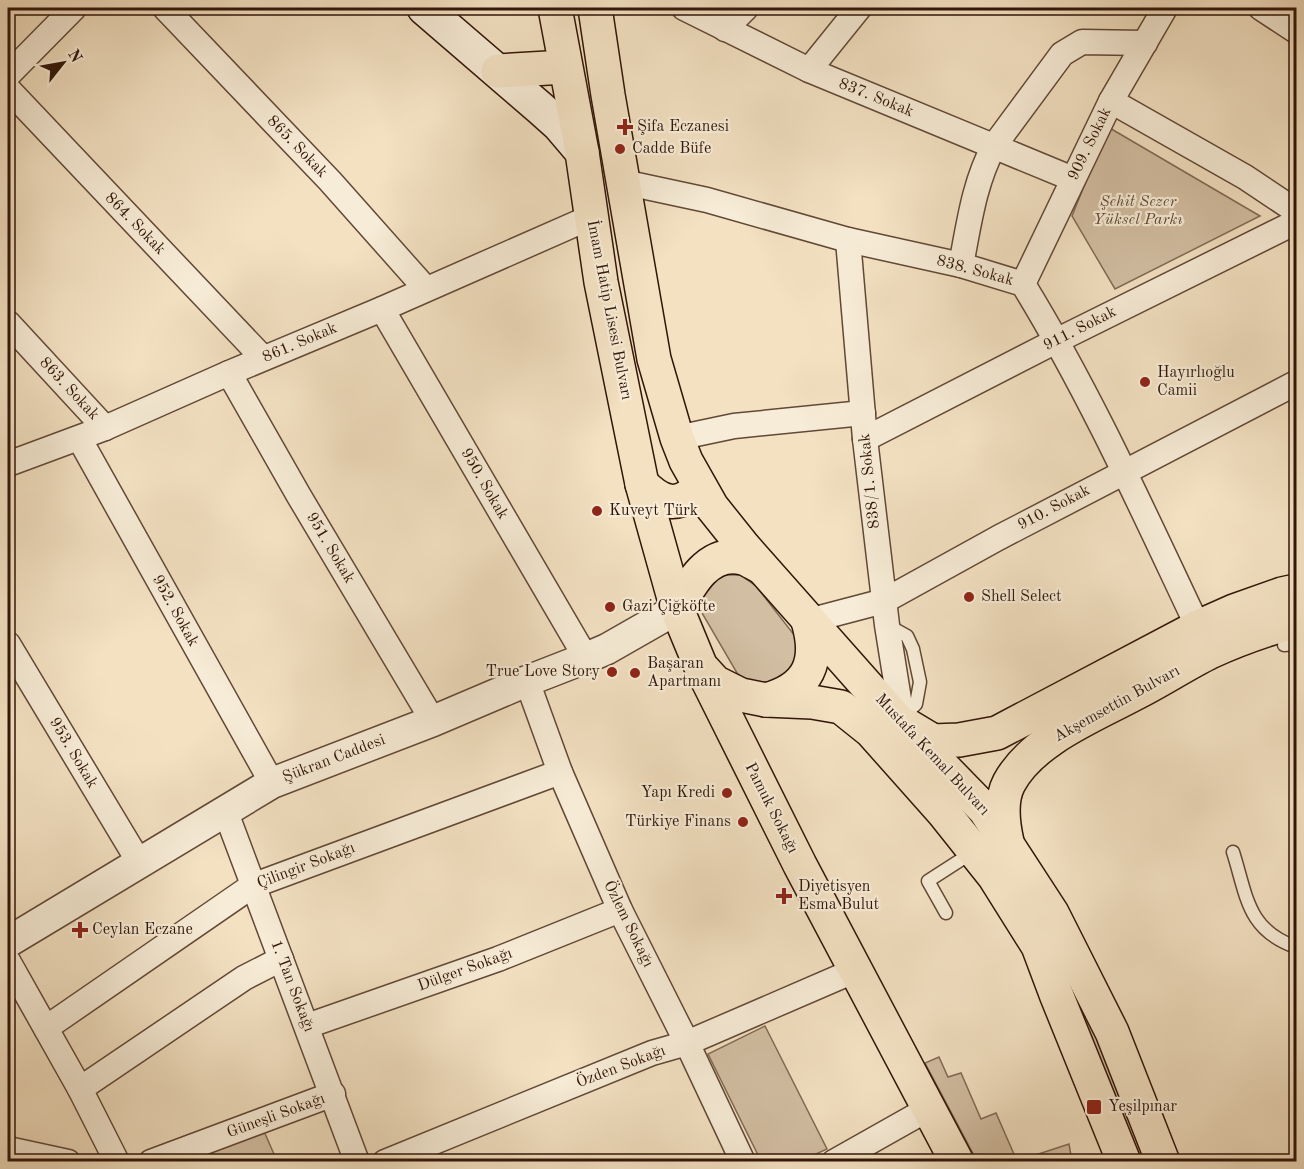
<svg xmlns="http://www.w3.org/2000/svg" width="1304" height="1169" font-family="'Old Standard TT',serif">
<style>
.green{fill:#d2bea2;stroke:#826a55;stroke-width:1.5}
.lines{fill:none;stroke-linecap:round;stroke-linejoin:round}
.service-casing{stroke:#624836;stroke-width:15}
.minor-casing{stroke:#624836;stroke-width:27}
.tertiary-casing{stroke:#624836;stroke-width:33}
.secondary-casing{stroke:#311508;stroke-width:36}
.primary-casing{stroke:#311508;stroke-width:36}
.service{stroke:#f7ecd7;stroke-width:12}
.minor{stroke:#f7ecd7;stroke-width:24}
.tertiary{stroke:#f7ecd7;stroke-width:30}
.secondary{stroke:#f7ecd7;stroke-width:33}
.primary{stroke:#f3e1c2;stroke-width:33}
.poi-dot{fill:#8f2418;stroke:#f7ecd7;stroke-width:2}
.labels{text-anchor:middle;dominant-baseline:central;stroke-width:4.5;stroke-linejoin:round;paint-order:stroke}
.street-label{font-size:16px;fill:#311508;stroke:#f7ecd7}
.poi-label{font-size:16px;fill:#311508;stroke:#f7ecd7;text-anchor:start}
.park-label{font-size:16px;font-style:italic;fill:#614836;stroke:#f7ecd7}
</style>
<rect width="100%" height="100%" fill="#f3e1c2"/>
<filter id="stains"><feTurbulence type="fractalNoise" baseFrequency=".00333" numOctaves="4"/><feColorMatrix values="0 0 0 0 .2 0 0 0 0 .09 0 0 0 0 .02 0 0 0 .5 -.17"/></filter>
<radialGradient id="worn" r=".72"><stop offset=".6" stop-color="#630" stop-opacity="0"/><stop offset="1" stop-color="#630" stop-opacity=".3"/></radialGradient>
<g class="green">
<polygon points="1108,127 1260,216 1115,289 1072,216"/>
<polygon points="725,575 740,575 756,586 795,636 797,654 792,669 780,680 764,686 750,685 737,673 702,613 700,600 709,584"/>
<polygon points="1036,905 1132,1107 1149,1161 1140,1161 1132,1154"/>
<polygon points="765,1026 827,1149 801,1161 761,1161 708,1054"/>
<polygon points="939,1057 948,1077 961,1073 981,1119 996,1113 1017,1161 1069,1144 1072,1161 977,1161 925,1063"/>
<polygon points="263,1129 277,1161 188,1162"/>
</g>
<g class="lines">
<g class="service-casing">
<g id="service">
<polyline points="887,625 907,636 913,649 920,682 916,704 901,718"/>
<polyline points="1284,645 1296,644"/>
<path d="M1233 852C1247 896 1247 930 1296 947"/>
<polyline points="946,913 928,881 973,852"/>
</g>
</g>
<g class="minor-casing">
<g id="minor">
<polyline points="165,8 330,181 426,289"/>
<polyline points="684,8 809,70 1073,179"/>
<polyline points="1261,8 1296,31"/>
<polyline points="725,29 746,8"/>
<polyline points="809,70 859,8"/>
<polyline points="8,75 74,8"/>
<polyline points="8,89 263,358"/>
<polyline points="1111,101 1245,177 1296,211"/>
<path d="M623 182 707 200 848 240 961 265 1023 284C1090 393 1143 511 1198 627"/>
<polyline points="848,240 865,439 887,625 900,706 898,721"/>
<path d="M961 265C969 224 974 183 994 146L1062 54 1082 42 1145 43"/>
<polyline points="1023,284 1111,101 1165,8"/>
<polyline points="382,309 586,658"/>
<polyline points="8,323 105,428"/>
<polyline points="229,373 299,496 433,721"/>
<polyline points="79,438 272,783"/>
<polyline points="677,438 734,426 863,413"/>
<polyline points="865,439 1058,340 1296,222"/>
<polyline points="8,464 105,428 229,373 382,309 591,217"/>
<polyline points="808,621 884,601 998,538 1296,383"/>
<polyline points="8,644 139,862"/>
<polyline points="527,681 560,772 620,910 687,1043 743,1162"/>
<polyline points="225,810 357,1162"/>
<polyline points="8,961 80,1089 117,1162"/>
<polyline points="307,1026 498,959 620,910"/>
<polyline points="46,1028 252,886 560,772"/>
<polyline points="80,1089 244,978 281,959"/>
<polyline points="8,1149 68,1162"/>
<polyline points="151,1162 333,1094"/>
<polyline points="385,1162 652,1053 687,1043 856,970"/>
<polyline points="834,1162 928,1109"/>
</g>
</g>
<g class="tertiary-casing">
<polyline id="tertiary" points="8,942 272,783 433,721 527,681 586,658 607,649 677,609"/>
</g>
<g class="secondary-casing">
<polyline id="secondary" points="424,8 540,108 559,125 582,152"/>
</g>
<g class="primary-casing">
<g id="primary">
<polyline points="555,8 582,152 601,282 642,484 677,609 701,667 800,865 957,1162"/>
<polyline points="595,8 608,95 654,359 677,438 686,461 712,507 744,547 898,721 985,810 1052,913 1112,1032 1163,1162"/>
<polyline points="498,71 565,67"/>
<path d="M642 484C662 504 678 509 700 487"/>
<path d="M677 609C690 584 709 549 743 558 749 560 755 564 761 567"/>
<polyline points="704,670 715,682 741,695 766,700 812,702 841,707 871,731 943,812 994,876 1038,946 1056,994 1124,1162"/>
<path d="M766 700C809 688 820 662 808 621"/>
<polyline points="908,726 933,741 959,740 997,733 1198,627 1234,611 1282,594 1296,591"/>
<path d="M1007 842C1003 824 1000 800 1009 783 1032 740 1093 716 1134 694 1160 681 1184 665 1210 652 1238 639 1267 629 1296 621"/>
</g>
</g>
<use href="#service" class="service"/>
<use href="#minor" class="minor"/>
<use href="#tertiary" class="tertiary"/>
<use href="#secondary" class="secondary"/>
<use href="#primary" class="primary"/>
</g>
<g class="poi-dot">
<path d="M622 118h6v6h6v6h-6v6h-6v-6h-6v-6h6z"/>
<circle cx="620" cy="149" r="6"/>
<circle cx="1145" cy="382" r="6"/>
<circle cx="597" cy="511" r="6"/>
<circle cx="969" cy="597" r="6"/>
<circle cx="610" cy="607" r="6"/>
<circle cx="612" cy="672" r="6"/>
<circle cx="635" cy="673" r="6"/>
<circle cx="727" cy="793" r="6"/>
<circle cx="743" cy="822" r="6"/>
<path d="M781 887h6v6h6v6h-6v6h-6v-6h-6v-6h6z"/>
<path d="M77 921h6v6h6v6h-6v6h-6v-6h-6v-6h6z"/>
<rect x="1086" y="1099" width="16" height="16" rx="3"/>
</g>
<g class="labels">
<g class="street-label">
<text transform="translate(876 98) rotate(22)">837. Sokak</text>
<text transform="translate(1090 144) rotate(-64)">909. Sokak</text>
<text transform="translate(297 147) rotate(46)">865. Sokak</text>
<text transform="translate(135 224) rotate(46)">864. Sokak</text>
<text transform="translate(975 271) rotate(15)">838. Sokak</text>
<text transform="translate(609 310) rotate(79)">İmam Hatip Lisesi Bulvarı</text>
<text transform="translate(1080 329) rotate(-27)">911. Sokak</text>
<text transform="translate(300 343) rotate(-23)">861. Sokak</text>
<text transform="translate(69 389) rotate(47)">863. Sokak</text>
<text transform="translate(870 481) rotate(-96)">838/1. Sokak</text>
<text transform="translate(484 484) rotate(60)">950. Sokak</text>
<text transform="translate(1054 508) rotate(-28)">910. Sokak</text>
<text transform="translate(330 548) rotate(59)">951. Sokak</text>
<text transform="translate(175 611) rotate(61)">952. Sokak</text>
<text transform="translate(1117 704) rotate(-29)">Akşemsettin Bulvarı</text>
<text transform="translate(73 753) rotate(59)">953. Sokak</text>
<text transform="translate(932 755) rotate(47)">Mustafa Kemal Bulvarı</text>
<text transform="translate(334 759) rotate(-21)">Şükran Caddesi</text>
<text transform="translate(771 808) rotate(63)">Pamuk Sokağı</text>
<text transform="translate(306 866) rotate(-21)">Çilingir Sokağı</text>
<text transform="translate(628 924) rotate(64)">Özlem Sokağı</text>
<text transform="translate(465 970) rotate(-20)">Dülger Sokağı</text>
<text transform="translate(292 986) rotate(69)">1. Tan Sokağı</text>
<text transform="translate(621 1067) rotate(-21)">Özden Sokağı</text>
<text transform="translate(276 1116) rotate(-20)">Güneşli Sokağı</text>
</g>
<g class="poi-label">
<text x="637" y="127">Şifa Eczanesi</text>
<text x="632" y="149">Cadde Büfe</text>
<text x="1157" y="373">Hayırlıoğlu<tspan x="1157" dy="18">Camii</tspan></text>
<text x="609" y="511">Kuveyt Türk</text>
<text x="981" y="597">Shell Select</text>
<text x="622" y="607">Gazi Çiğköfte</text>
<text x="647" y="664">Başaran<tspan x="647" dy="18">Apartmanı</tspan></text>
<text x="600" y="672" text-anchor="end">True Love Story</text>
<text x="715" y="793" text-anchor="end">Yapı Kredi</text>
<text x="731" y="822" text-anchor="end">Türkiye Finans</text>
<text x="798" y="887">Diyetisyen<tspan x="798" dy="18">Esma Bulut</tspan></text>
<text x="92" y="930">Ceylan Eczane</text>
<text x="1108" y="1107">Yeşilpınar</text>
</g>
<g class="park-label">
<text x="1138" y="202">Şehit Sezer<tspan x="1138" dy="18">Yüksel Parkı</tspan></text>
</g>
</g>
<rect width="1304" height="1169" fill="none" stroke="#f3e1c2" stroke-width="30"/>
<rect x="9" y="9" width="1286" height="1151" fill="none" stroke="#311508" stroke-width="3"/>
<rect x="15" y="15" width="1274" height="1139" fill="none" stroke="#311508" stroke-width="1.5"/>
<g transform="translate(63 63) rotate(59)" stroke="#f7ecd7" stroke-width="4.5" paint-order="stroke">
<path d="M0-4.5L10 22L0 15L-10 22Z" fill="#311508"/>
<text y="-9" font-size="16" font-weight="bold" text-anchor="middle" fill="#311508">N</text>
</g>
<rect width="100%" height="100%" filter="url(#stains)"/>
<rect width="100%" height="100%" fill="url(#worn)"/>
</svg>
